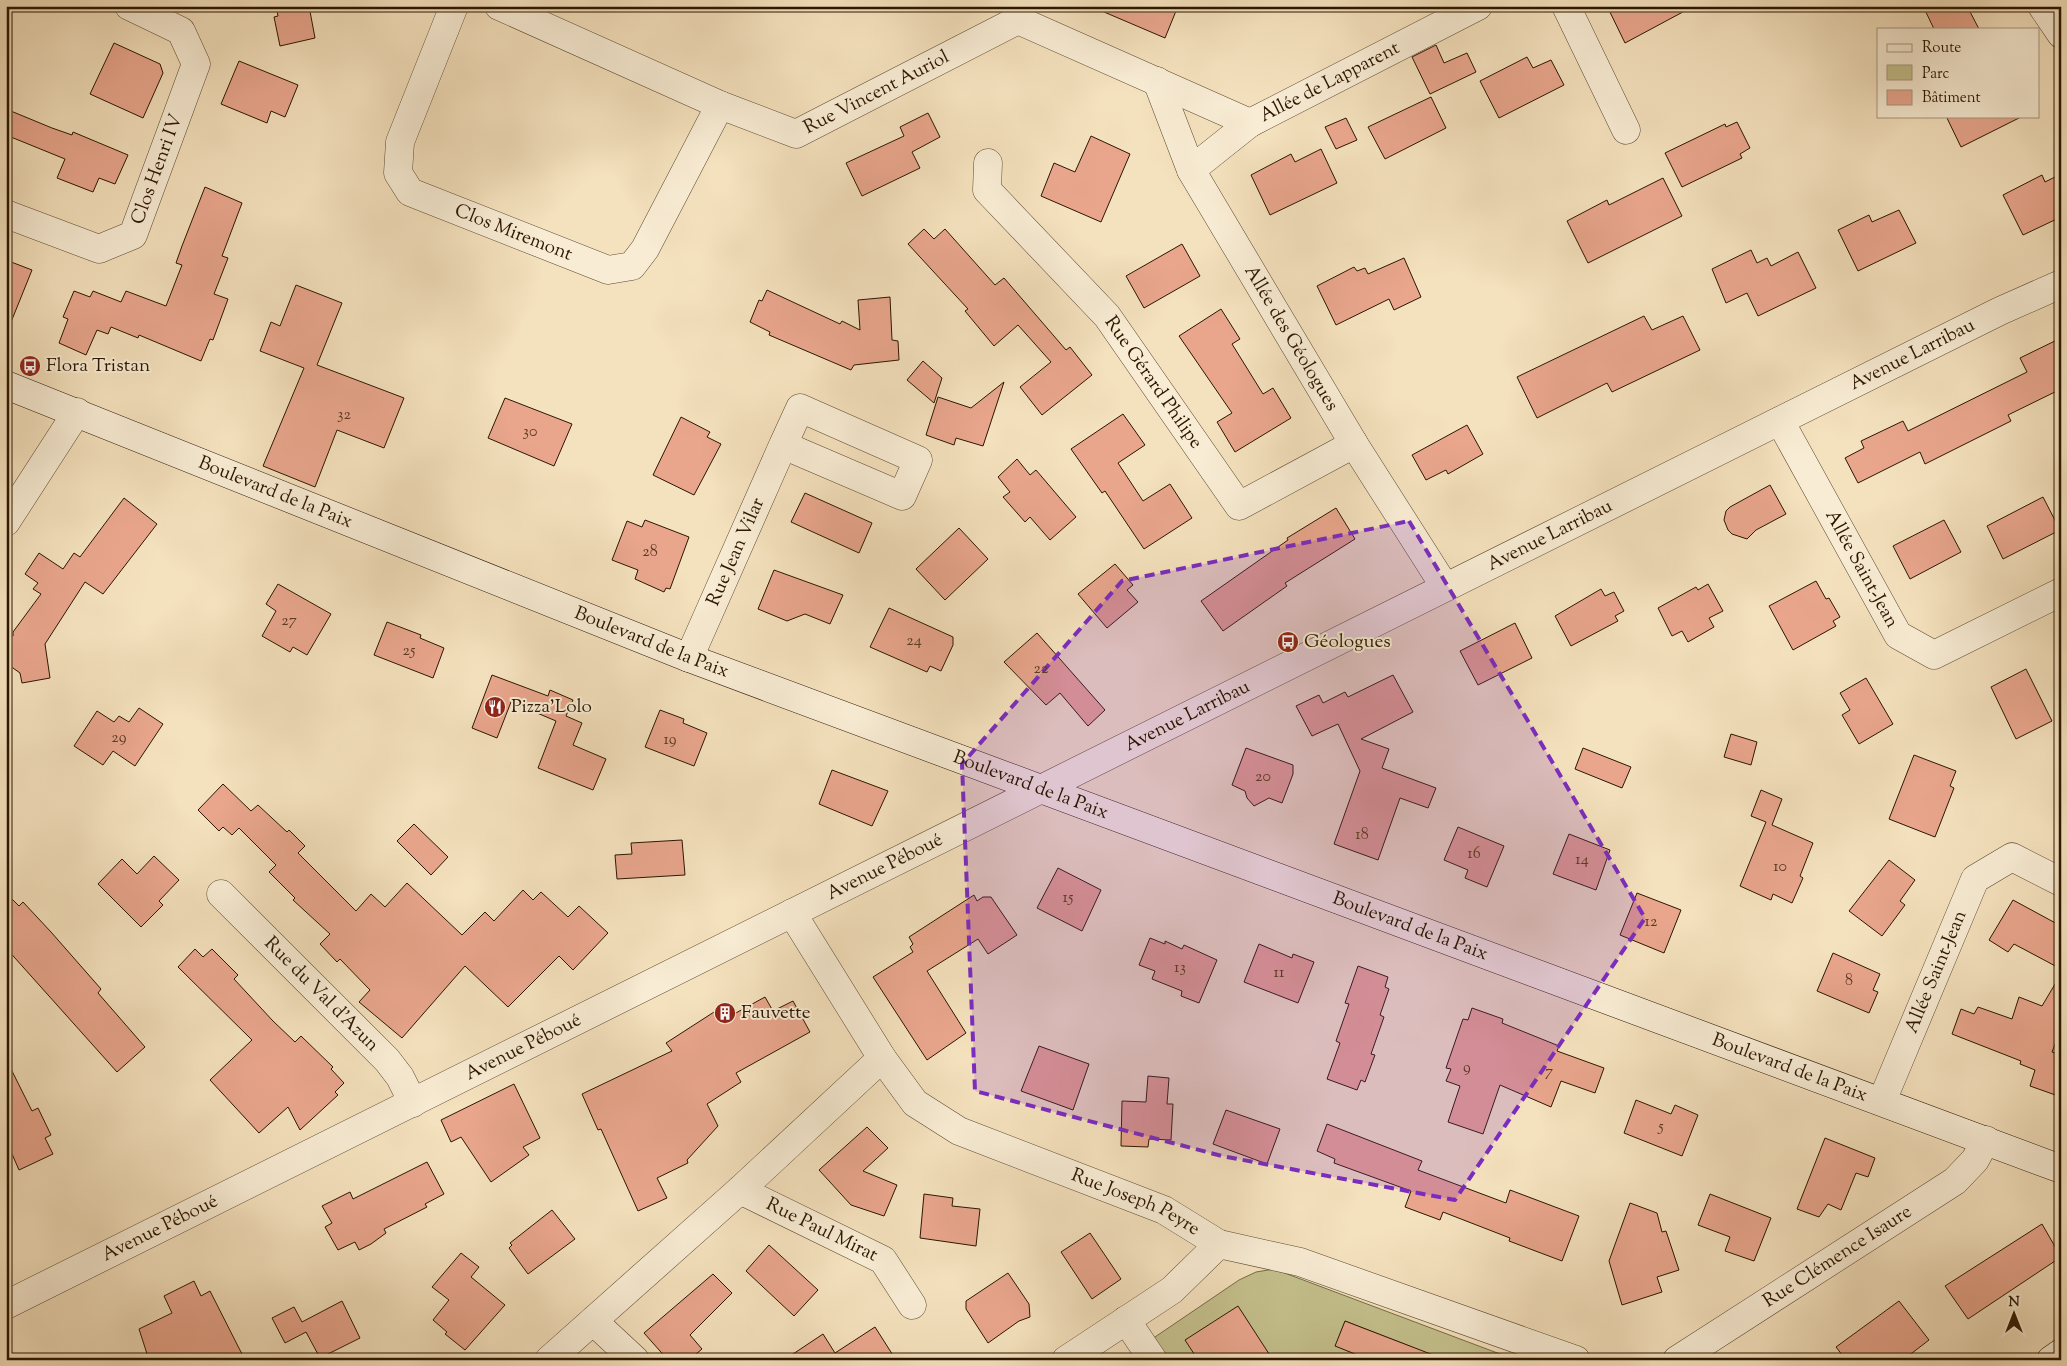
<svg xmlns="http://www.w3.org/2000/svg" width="2067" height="1366" font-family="'Sorts Mill Goudy',serif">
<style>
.green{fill:#c4c08c;stroke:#786b46}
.building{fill:#e9a68d;stroke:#2b1600}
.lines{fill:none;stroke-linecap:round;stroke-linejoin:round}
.minor-casing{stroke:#5d492f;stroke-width:29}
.tertiary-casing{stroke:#5d492f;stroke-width:29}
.secondary-casing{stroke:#2b1600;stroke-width:29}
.minor{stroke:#f8ecd4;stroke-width:28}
.tertiary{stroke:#f8ecd4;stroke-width:28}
.secondary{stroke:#f8ecd4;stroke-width:28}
.marked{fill:#7b2cbf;fill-opacity:0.2;stroke:#7b2cbf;stroke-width:4;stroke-dasharray:10 6;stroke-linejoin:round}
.labels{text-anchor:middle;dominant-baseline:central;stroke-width:4;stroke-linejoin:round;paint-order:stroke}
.number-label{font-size:16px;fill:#5a3a23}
.street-label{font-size:19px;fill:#2b1600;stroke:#f8ecd4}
.poi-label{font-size:19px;fill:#2b1600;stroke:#f8ecd4;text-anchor:start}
</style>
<rect width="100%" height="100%" fill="#f4e1bd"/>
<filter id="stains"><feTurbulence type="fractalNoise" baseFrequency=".004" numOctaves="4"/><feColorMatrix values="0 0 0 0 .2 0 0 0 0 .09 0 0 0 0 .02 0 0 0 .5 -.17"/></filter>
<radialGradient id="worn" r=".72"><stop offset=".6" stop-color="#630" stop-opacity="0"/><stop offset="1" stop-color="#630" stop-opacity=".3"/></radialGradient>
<polygon class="green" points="1274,1269 1516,1360 1428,1360 1410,1353 1412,1347 1345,1321 1336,1346 1360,1356 1359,1360 1306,1360 1303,1355 1296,1360 1166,1360 1152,1339 1239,1280 1256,1272"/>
<g class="building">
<polygon points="276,6 309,6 315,38 280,46 274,17 278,16"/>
<polygon points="1090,6 1178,6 1165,38"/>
<polygon points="1607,6 1694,6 1625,43"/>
<polygon points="1923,6 1967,6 1979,29 1934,29"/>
<polygon points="114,43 160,64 163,73 143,118 90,94"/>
<polygon points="1436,45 1444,63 1467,53 1476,72 1430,94 1412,57"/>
<polygon points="1527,57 1533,68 1551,60 1564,85 1499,118 1480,81"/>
<polygon points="239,61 298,85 285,117 271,111 267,123 221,104"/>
<polygon points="1431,97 1446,128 1385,159 1368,127"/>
<polygon points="6,109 52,128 72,135 73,132 128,155 115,184 99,178 93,192 57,178 65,159 6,135"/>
<polygon points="928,113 940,137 912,152 920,168 862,196 846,163 904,136 900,127"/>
<polygon points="1946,116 2023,116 1961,147"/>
<polygon points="1346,118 1357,140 1336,149 1325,127"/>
<polygon points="1737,122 1750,148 1740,154 1742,158 1682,187 1665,153 1725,124 1726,127"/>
<polygon points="1091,136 1130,154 1101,222 1041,196 1054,163 1075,172"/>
<polygon points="1321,149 1337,183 1270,215 1251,175 1291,154 1295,162"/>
<polygon points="2061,174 2061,217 2023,235 2003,195 2042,175 2045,182"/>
<polygon points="1663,178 1682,216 1588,263 1567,221 1607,200 1609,205"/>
<polygon points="205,187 242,203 222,256 228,258 214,294 228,299 213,340 210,339 201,361 139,335 138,338 111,327 108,334 97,330 86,355 59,343 68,319 63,317 74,291 90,297 93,291 121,302 126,291 166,306 182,265 176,263 182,246"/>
<polygon points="1899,210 1916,243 1858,271 1838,230 1869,215 1872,222"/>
<polygon points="924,229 934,239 945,229 995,285 1004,278 1066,350 1070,347 1092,375 1042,415 1020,387 1051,362 1018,325 994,346 965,311 968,309 908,244"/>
<polygon points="1182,244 1200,276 1144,308 1126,276"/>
<polygon points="1751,250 1757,263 1767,258 1771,266 1798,252 1816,288 1758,316 1747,293 1726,303 1712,269"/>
<polygon points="1404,258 1421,297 1394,310 1389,299 1336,325 1317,286 1354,267 1357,271 1365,268 1368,274"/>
<polygon points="6,260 32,270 7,332 6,331"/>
<polygon points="296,285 342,303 317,365 404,398 384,448 337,430 315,487 263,466 304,368 260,351 271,322 280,326"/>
<polygon points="767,290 840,324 842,321 860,330 858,300 890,297 892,340 898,341 899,360 854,365 851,370 769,335 770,332 750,322 759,300 762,301"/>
<polygon points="1221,309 1240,339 1232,344 1263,394 1273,388 1291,418 1235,452 1217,422 1232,413 1179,336"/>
<polygon points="1644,316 1652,330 1683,316 1700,350 1612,392 1607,383 1537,418 1517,377"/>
<polygon points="2061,338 2061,389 2008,415 2011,421 1925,464 1920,452 1858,483 1845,458 1864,448 1861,441 1903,421 1908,431 2027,372 2020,358"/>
<polygon points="923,361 942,378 934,403 907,380"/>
<polygon points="1004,382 983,446 956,438 954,445 926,435 938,397 971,408"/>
<polygon points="505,398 572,424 554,466 488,438"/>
<polygon points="1123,414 1145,445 1118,463 1143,501 1170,484 1192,518 1144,549 1105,491 1102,493 1071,449"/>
<polygon points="681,417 710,432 707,437 721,444 694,495 653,475"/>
<polygon points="1467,425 1483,454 1448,474 1446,470 1426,480 1412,455"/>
<polygon points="1017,459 1030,475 1036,470 1076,517 1050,540 1030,517 1025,522 1003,497 1010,492 998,477"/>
<polygon points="1770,485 1786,514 1756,530 1747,539 1732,534 1728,530 1724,520 1726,511 1730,507"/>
<polygon points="805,493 872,523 859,553 791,522"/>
<polygon points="2043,497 2060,530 2003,559 1987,526"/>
<polygon points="124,498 157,524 103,594 85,582 45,644 50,678 22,683 20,673 6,663 6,632 13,636 13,632 41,594 33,589 38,583 25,574 39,553 63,569 74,553 80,557"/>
<polygon points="1336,508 1355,539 1285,583 1287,586 1223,631 1201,601 1288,540 1287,538"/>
<polygon points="645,520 689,537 670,589 666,588 664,592 635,579 638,570 612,560 627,521 642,527"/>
<polygon points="1944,520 1961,552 1910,579 1893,546"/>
<polygon points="959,528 988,559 945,600 916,569"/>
<polygon points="1115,564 1133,585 1127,590 1138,602 1107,628 1078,594"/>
<polygon points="774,570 843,595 830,624 805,614 787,621 758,609"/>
<polygon points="1816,581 1826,599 1829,598 1840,617 1833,621 1836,626 1793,650 1769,606"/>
<polygon points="278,584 331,614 307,655 293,647 290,652 262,636 276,611 266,604"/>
<polygon points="1708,584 1723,611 1709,618 1714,627 1688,642 1682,631 1672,636 1658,608 1696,587 1698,590"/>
<polygon points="1601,589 1605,596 1614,592 1624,611 1615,616 1618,621 1571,646 1555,616"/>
<polygon points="889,608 953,637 953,645 941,671 930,666 927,672 870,647"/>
<polygon points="387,622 421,635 420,638 444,648 433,678 374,655"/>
<polygon points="1515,623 1532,658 1478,685 1460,651"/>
<polygon points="1037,633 1105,710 1088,726 1060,693 1046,705 1004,662"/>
<polygon points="2026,669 2052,721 2016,739 1991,687"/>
<polygon points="492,675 548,696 550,690 573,700 566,716 582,723 573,745 606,759 593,790 538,768 556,721 511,702 497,738 472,728"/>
<polygon points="1393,675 1413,712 1361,739 1389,749 1382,768 1436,788 1428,808 1400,798 1378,860 1334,844 1360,771 1338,724 1312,736 1296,706 1319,695 1323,703 1345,692 1348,697"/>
<polygon points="1866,678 1893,724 1859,744 1842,715 1850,710 1840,693"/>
<polygon points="139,708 163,724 135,766 113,751 103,765 74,746 97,711 114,722 119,716 129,722"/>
<polygon points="660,710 684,719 683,723 707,733 694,766 645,747"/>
<polygon points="1731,734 1757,742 1751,765 1724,757"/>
<polygon points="1246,748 1293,765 1293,774 1282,803 1269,798 1254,806 1247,798 1245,791 1232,785"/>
<polygon points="1583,748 1631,767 1622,788 1575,769"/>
<polygon points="1914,755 1956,771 1950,786 1954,788 1935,837 1889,819"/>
<polygon points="832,770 888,791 872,826 819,804"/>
<polygon points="223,784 251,811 258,805 287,832 289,830 305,846 298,853 356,911 371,894 385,907 407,883 462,935 485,912 494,921 523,890 533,900 541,892 568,917 579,906 608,933 573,970 559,956 508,1007 465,966 402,1038 359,1002 370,990 340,959 337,962 320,944 330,934 293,900 295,898 269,872 276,865 239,828 232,835 223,827 219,831 198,810"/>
<polygon points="1761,790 1782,799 1772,825 1813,843 1800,876 1803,878 1792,903 1773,894 1771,900 1740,886 1766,822 1751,816"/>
<polygon points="414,824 448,857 431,875 397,841"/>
<polygon points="1458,827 1504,846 1487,887 1465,878 1468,870 1444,860"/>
<polygon points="1569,834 1610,850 1596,890 1553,874"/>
<polygon points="682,840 685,875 617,879 615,855 632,854 631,843"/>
<polygon points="154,856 179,880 159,901 163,905 141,927 98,884 122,859 137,874"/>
<polygon points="1889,860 1915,880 1900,901 1905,905 1882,936 1849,911"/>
<polygon points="1058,868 1101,890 1082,931 1037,908"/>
<polygon points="6,893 19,906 23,902 51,932 101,989 98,993 145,1047 117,1072 6,948"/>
<polygon points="1637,893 1681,910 1664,953 1620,935"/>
<polygon points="974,895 977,901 983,897 991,897 1017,935 988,954 978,939 927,971 966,1033 927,1060 873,977 913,952 910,947 913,944 909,937"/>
<polygon points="2013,900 2061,926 2061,969 2014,944 2008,952 1989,940"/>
<polygon points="1150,938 1165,944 1165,941 1182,949 1184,945 1217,960 1199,1003 1181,996 1182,991 1152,979 1155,971 1139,965"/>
<polygon points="1259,944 1292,958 1293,954 1314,962 1298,1003 1244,982"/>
<polygon points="195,949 203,957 212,949 238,975 234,979 273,1021 295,1042 301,1036 333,1067 331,1069 344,1083 335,1092 338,1095 300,1130 288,1107 259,1133 210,1080 252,1040 178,967"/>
<polygon points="1833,953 1880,974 1873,990 1878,992 1869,1013 1817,991"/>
<polygon points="1358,966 1388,977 1385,987 1389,989 1380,1015 1384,1017 1371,1054 1375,1055 1365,1082 1361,1080 1357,1090 1327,1079 1340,1043 1336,1041 1349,1004 1345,1003"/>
<polygon points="2061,974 2061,1029 2052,1052 2061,1055 2061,1097 2030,1086 2035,1070 2020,1064 2021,1061 1952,1034 1961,1009 1974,1014 1978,1007 2012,1019 2019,997 2042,1006"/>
<polygon points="765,997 773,1011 793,1001 810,1032 736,1073 741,1082 707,1104 718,1126 687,1160 688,1163 657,1178 667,1198 638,1211 601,1129 598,1130 582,1094 672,1051 666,1043 728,1003 734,1014"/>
<polygon points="1472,1008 1503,1019 1502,1023 1559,1046 1557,1051 1604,1068 1595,1093 1561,1081 1551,1107 1500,1085 1483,1134 1448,1122 1460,1086 1446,1081 1451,1069 1446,1068 1463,1019 1468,1020"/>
<polygon points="1039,1046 1089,1064 1073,1110 1021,1091"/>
<polygon points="6,1059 32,1111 38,1108 51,1135 45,1138 53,1154 19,1170 12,1154 6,1157"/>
<polygon points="1148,1076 1169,1078 1167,1104 1173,1104 1171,1140 1149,1139 1148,1147 1121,1146 1122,1101 1146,1102"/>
<polygon points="514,1084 540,1138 523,1147 529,1155 491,1182 461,1137 451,1142 441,1120"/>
<polygon points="1636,1100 1671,1114 1675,1105 1698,1115 1682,1156 1624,1133"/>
<polygon points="1226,1110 1280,1129 1267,1164 1213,1144"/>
<polygon points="1327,1124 1422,1161 1418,1170 1506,1203 1510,1190 1579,1216 1562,1261 1509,1241 1510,1238 1443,1212 1440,1220 1405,1207 1411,1191 1334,1163 1335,1159 1317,1151"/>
<polygon points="867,1127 888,1148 863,1171 897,1185 884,1216 851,1205 819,1170"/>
<polygon points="1825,1138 1875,1158 1868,1177 1856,1173 1841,1210 1828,1204 1819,1217 1797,1209"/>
<polygon points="427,1162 444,1194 425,1204 427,1207 384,1229 386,1233 371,1244 359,1250 355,1242 338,1250 325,1227 332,1223 322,1206 350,1192 353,1199"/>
<polygon points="924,1194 953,1198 952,1206 980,1209 976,1246 920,1238"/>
<polygon points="1710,1194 1771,1218 1754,1261 1725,1251 1730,1237 1698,1225"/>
<polygon points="1630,1203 1657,1213 1662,1232 1666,1231 1679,1270 1657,1277 1662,1292 1622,1305 1609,1261"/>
<polygon points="552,1210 575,1239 528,1274 509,1248 512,1245 510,1243"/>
<polygon points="2042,1224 2061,1257 1968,1319 1945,1286"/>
<polygon points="1090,1233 1121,1279 1092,1299 1061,1252"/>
<polygon points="769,1245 818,1290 794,1316 746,1271"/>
<polygon points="461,1253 479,1267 471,1277 505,1305 465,1350 445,1334 447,1332 433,1320 449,1300 432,1287"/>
<polygon points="1008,1273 1029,1304 1030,1317 1019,1321 988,1343 966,1309 966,1301"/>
<polygon points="713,1274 732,1293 690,1335 702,1349 689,1360 668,1360 644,1333"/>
<polygon points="194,1281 201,1296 210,1291 245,1360 149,1360 139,1329 172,1313 164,1296"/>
<polygon points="342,1301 360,1338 320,1358 306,1332 285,1343 272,1318 294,1307 302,1322"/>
<polygon points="1899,1301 1929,1340 1903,1360 1846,1360 1836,1347"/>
<polygon points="1238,1306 1273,1360 1198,1360 1185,1340"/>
<polygon points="1345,1321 1441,1358 1441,1360 1359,1360 1360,1356 1335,1346"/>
<polygon points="875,1327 896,1360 784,1360 823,1334 835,1353"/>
</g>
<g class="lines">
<g class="minor-casing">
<g id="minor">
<path id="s1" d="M454 6 400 142 398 173 410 192 608 270 632 266 645 249 720 105"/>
<path id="s2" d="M499 6 720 105 796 134 1018 20 1250 123"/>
<polyline points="1566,6 1626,130"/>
<path id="s3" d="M1157 81 1191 170 1354 444 1445 587"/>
<path id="s4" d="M988 163 987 190 1107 316 1239 506 1354 444"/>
<path id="s5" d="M1191 170 1250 123 1478 6"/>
<path id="s6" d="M6 214 99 249 133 235 196 64 181 31 129 6"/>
<path id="s7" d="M1780 421 1898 635 1934 655 2061 592"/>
<polyline points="6,522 77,412"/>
<path id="s8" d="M689 658 783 445 902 496 918 460 800 408 783 445"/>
<path id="s9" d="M221 894 387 1060 400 1077 413 1103"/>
<path id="s10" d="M792 913 882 1058 915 1103 959 1131 1164 1210 1219 1244 1300 1262 1576 1360"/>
<path id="s11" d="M1882 1101 1975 879 2012 857 2061 882"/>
<path id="s12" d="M740 1190 883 1260 912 1305"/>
<polyline points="1126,1320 1153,1360"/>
<polyline points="593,1321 635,1360"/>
<polyline points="549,1360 740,1190 882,1058"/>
<polyline points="1066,1360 1172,1290 1219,1244"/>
<path id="s13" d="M1677 1360 1955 1181 1975 1160 1986 1140"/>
</g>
</g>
<g class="tertiary-casing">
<g id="tertiary">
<polyline points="2042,6 2061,34"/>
<path id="s14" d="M6 1305 2000 311 2061 284"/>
</g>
</g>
<g class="secondary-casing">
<g id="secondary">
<path id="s15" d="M6 385 689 658 2061 1169"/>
<polyline points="2051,1360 2061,1353"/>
</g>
</g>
<use href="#minor" class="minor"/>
<use href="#tertiary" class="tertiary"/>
<use href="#secondary" class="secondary"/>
</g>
<path class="marked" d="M1409 521 1645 918 1455 1200 1222 1156 975 1091 962 764 1122 581Z"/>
<defs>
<g id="bus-disc" transform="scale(1.125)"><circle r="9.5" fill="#8f2418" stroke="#f8ecd4"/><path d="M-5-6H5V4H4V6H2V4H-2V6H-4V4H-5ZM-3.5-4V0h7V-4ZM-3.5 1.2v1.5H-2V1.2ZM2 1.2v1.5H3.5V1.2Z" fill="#fff"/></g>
<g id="restaurant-disc" transform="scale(1.125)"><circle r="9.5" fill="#8f2418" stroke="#f8ecd4"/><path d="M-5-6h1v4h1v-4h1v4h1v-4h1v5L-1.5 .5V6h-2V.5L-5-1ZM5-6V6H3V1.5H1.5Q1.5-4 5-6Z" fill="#fff"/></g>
<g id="building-disc" transform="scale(1.125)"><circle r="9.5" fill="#8f2418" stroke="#f8ecd4"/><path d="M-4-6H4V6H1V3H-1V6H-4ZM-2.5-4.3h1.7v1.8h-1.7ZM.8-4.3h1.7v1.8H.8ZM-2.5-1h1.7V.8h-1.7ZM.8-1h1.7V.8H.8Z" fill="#fff"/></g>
</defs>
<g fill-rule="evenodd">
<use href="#bus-disc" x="30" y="366"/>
<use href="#bus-disc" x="1288" y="642"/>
<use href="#restaurant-disc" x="495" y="707"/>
<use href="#building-disc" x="725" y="1013"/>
</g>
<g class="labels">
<g class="number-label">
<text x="344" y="415">32</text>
<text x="530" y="432">30</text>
<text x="650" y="552">28</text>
<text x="289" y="621">27</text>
<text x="914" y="641">24</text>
<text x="409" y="651">25</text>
<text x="1041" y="669">22</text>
<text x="119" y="738">29</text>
<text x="670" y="740">19</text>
<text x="1263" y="777">20</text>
<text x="1362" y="835">18</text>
<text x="1474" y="854">16</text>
<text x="1582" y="860">14</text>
<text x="1780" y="867">10</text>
<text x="1068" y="898">15</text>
<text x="1651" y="922">12</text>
<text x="1180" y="968">13</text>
<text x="1279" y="973">11</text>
<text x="1849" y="981">8</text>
<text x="1467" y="1068">9</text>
<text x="1549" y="1072">7</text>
<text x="1661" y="1127">5</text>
</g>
<g class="street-label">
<text stroke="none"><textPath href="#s5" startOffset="165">Allée de Lapparent</textPath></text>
<text stroke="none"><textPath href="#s2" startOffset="414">Rue Vincent Auriol</textPath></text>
<text stroke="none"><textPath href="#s6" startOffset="206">Clos Henri IV</textPath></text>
<text stroke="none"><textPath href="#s1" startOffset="311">Clos Miremont</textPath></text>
<text stroke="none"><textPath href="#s3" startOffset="291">Allée des Géologues</textPath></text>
<text stroke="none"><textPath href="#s14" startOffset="2130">Avenue Larribau</textPath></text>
<text stroke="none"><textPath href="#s4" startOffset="282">Rue Gérard Philipe</textPath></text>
<text stroke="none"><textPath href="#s15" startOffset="290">Boulevard de la Paix</textPath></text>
<text stroke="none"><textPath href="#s14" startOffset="1725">Avenue Larribau</textPath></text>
<text stroke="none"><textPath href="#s8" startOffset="116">Rue Jean Vilar</textPath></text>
<text stroke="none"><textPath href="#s7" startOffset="169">Allée Saint-Jean</textPath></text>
<text stroke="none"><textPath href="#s15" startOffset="695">Boulevard de la Paix</textPath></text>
<text stroke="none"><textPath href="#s14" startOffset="1320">Avenue Larribau</textPath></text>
<text stroke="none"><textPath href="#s15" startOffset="1100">Boulevard de la Paix</textPath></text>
<text stroke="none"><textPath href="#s14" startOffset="982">Avenue Péboué</textPath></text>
<text stroke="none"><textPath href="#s15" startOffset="1505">Boulevard de la Paix</textPath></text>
<text stroke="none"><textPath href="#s11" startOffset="140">Allée Saint-Jean</textPath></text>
<text stroke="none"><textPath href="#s9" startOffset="142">Rue du Val d'Azun</textPath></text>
<text stroke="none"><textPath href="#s14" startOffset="578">Avenue Péboué</textPath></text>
<text stroke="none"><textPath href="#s15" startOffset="1910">Boulevard de la Paix</textPath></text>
<text stroke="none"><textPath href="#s10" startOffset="469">Rue Joseph Peyre</textPath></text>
<text stroke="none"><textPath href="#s14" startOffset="172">Avenue Péboué</textPath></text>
<text stroke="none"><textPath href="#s12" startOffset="91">Rue Paul Mirat</textPath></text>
<text stroke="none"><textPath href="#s13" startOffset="191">Rue Clémence Isaure</textPath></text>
</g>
<g class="poi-label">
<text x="46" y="366">Flora Tristan</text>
<text x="1304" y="642">Géologues</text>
<text x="511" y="707">Pizza'Lolo</text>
<text x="741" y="1013">Fauvette</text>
</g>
</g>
<rect width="2067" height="1366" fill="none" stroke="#f4e1bd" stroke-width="25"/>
<rect x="8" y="8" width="2052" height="1351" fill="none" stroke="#2b1600" stroke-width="2.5"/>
<rect x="12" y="12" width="2042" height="1341" fill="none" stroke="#2b1600"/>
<rect x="1877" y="28" width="162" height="90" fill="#f8ecd4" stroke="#a6967f"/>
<rect x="1887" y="44" width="25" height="8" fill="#f8ecd4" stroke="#a6967f"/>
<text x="1922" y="52" font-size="15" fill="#2b1600">Route</text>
<rect x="1887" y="65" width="25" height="15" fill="#c4c08c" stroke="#a6967f"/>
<text x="1922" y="78" font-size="15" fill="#2b1600">Parc</text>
<rect x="1887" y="90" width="25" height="15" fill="#e9a68d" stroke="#a6967f"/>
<text x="1922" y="102" font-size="15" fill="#2b1600">Bâtiment</text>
<g transform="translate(2014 1314)" stroke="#f8ecd4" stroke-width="4" paint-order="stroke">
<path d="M0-4L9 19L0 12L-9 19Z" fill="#2b1600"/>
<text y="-8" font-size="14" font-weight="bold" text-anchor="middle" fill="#2b1600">N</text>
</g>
<rect width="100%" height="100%" filter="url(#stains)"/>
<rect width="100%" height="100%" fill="url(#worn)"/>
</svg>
